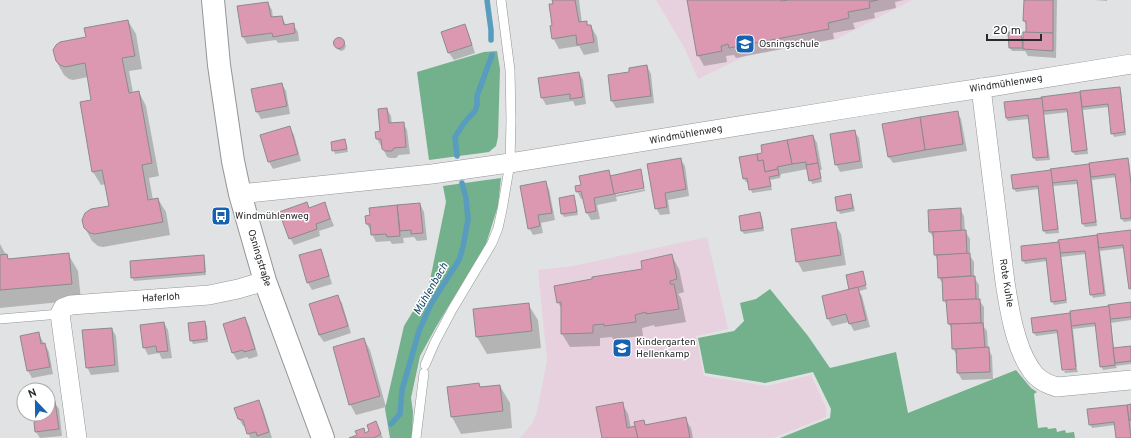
<svg xmlns="http://www.w3.org/2000/svg" width="1131" height="438" font-family="Overpass,sans-serif">
<style>
.education{fill:#e7d1de}
.forest{fill:#72b18b}
.shadow{fill:#0003}
.lines{fill:none;stroke-linecap:round;stroke-linejoin:round}
.stream{stroke:#589cbf;stroke-width:5.5}
.building{fill:#db98b0;stroke:#8c8b8b}
.service-casing{stroke:#949596;stroke-width:10}
.minor-casing{stroke:#949596;stroke-width:20}
.secondary-casing{stroke:#949596;stroke-width:24}
.service{stroke:#fff;stroke-width:9}
.minor{stroke:#fff;stroke-width:19}
.secondary{stroke:#fff;stroke-width:22}
.labels{text-anchor:middle;dominant-baseline:central;stroke-width:3;stroke-linejoin:round;paint-order:stroke}
.poi-label{font-size:10px;fill:#292a2a;stroke:#fff;text-anchor:start}
.street-label{font-size:10px;fill:#292a2a;stroke:#fff}
.water-label{font-size:11px;font-style:italic;fill:#134a63;stroke:#fff}
</style>
<rect width="100%" height="100%" fill="#e1e2e3"/>
<g class="education">
<polygon points="656,0 912,0 837,39 747,55 698,79 685,49"/>
<polygon points="707,237 728,329 696,336 704,376 767,386 811,375 826,407 826,417 773,438 520,438 532,424 537,412 547,360 538,270 573,266"/>
</g>
<g class="forest">
<polygon points="497,51 500,69 498,137 496,146 489,152 429,160 417,72 484,52"/>
<polygon points="501,178 498,206 486,244 436,327 420,356 411,398 413,412 412,438 390,438 385,409 404,326 429,285 446,202 443,186"/>
<polygon points="770,289 808,336 830,368 896,352 908,413 1016,370 1031,388 1037,392 1034,394 1038,428 1047,427 1048,429 1056,428 1057,432 1065,430 1066,433 1074,432 1075,438 780,438 830,418 831,409 813,372 765,383 705,373 698,338 734,331 744,321 740,303 756,299"/>
</g>
<g class="shadow">
<polygon points="553,0 579,0 582,23 586,22 589,26 591,26 597,37 599,52 584,55 579,46 559,49 553,38"/>
<polygon points="688,0 785,0 785,2 795,0 904,0 895,2 896,8 874,13 875,18 853,23 855,29 833,33 834,39 736,58 734,55 726,56 727,62 704,66 698,55"/>
<polygon points="1025,0 1057,0 1056,58 1028,56 1025,51 1012,51 1010,48 1020,34 1024,40 1027,34 1027,26 1024,21"/>
<polygon points="1095,0 1107,0 1107,1"/>
<polygon points="268,3 272,10 273,18 282,17 286,25 293,24 298,32 299,41 278,43 276,40 247,44 243,37"/>
<polygon points="128,21 136,34 142,69 129,71 133,93 139,92 146,106 159,176 149,178 153,200 158,199 166,212 170,235 103,247 98,246 92,241 85,228 110,207 106,184 101,185 93,172 82,103 92,101 88,77 73,80 69,79 64,75 56,61 87,38"/>
<polygon points="464,25 468,32 475,53 454,60 449,53 442,32"/>
<polygon points="339,38 342,39 346,46 344,50 341,51 337,49 334,42 337,39"/>
<polygon points="647,66 651,74 654,103 616,108 612,101 631,73"/>
<polygon points="579,73 583,80 586,104 575,106 573,101 546,105 542,98 539,79"/>
<polygon points="282,84 286,91 290,114 261,119 257,112 253,90"/>
<polygon points="1119,88 1121,91 1126,135 1114,137 1112,133 1109,107 1083,110 1088,154 1075,155 1073,152 1069,112 1044,115 1050,160 1036,161 1034,158 1029,119 1008,121 1006,118 1005,103"/>
<polygon points="387,109 391,116 392,124 403,123 407,130 410,154 399,155 396,158 390,158 387,157 382,146 381,146 377,139 376,133 381,132"/>
<polygon points="957,112 961,119 967,151 893,163 888,156"/>
<polygon points="290,128 294,135 301,161 273,169 269,162 262,136"/>
<polygon points="854,131 859,138 863,168 840,172 836,164"/>
<polygon points="813,136 817,143 822,170 820,170 822,182 812,184 808,169 781,174 780,178 770,180 772,190 752,193 749,182 746,182 744,179 763,154"/>
<polygon points="345,140 348,152 335,154 332,142"/>
<polygon points="680,159 685,166 689,196 668,200 670,214 660,215 656,208"/>
<polygon points="1127,159 1129,162 1131,177 1131,221 1124,222 1122,219 1117,177 1092,180 1097,226 1085,227 1083,224 1078,184 1053,186 1059,233 1046,234 1044,231 1039,189 1016,192 1014,189 1013,176"/>
<polygon points="640,170 642,174 644,187 616,193 616,195 645,189 645,191 616,197 617,201 597,205 600,219 591,220 587,213 584,198 581,199 577,191 582,185 609,172 611,176"/>
<polygon points="545,182 549,189 555,220 541,223 543,233 533,235 529,228"/>
<polygon points="850,195 852,198 855,211 840,214 838,210"/>
<polygon points="573,196 575,199 578,215 564,217 562,214"/>
<polygon points="306,203 309,209 324,203 328,211 334,226 319,231 320,236 294,245 290,238"/>
<polygon points="420,204 424,212 427,240 417,241 414,237 403,238 404,243 392,244 390,241 376,242 367,224 371,216 370,209"/>
<polygon points="960,209 964,216 965,231 970,239 970,256 974,262 974,277 979,285 979,300 984,307 984,327 987,331 988,348 992,356 993,379 962,380 958,373 957,355 953,349 952,330 949,324 948,307 944,300 943,284 939,278 938,261 935,255 934,239 930,232"/>
<polygon points="760,214 762,217 764,231 744,234 742,231 740,217"/>
<polygon points="835,224 841,234 846,265 803,272 797,261"/>
<polygon points="1131,231 1131,291 1130,288 1125,248 1100,251 1106,296 1093,298 1091,294 1086,254 1061,257 1067,303 1054,305 1052,301 1047,261 1025,264 1023,260 1022,247"/>
<polygon points="0,244 6,255 9,260 68,254 78,271 81,300 0,308"/>
<polygon points="320,250 324,257 332,284 312,290 308,283"/>
<polygon points="203,256 205,260 206,275 134,281 132,277"/>
<polygon points="672,256 679,269 684,292 678,294 681,298 686,322 655,327 654,325 642,328 643,336 613,339 612,337 600,338 600,346 570,347 562,334 562,310 558,302 643,270"/>
<polygon points="862,272 867,289 859,291 862,296 870,327 854,331 849,322 832,326 828,319 850,290"/>
<polygon points="337,296 342,303 351,333 324,342 319,335"/>
<polygon points="528,304 538,320 541,348 487,354 477,337"/>
<polygon points="1131,304 1131,320 1111,323 1114,349 1131,347 1131,364 1116,366 1117,368 1103,370 1101,366 1097,326 1073,329 1077,367 1063,369 1059,333 1036,336 1034,333 1032,318 1071,314"/>
<polygon points="245,318 249,326 258,356 249,359 247,357 237,360 233,353"/>
<polygon points="164,323 168,330 172,358 162,359 159,353 148,355 144,347"/>
<polygon points="205,323 207,326 208,342 193,344 191,340"/>
<polygon points="112,329 116,336 119,372 91,375 87,367"/>
<polygon points="39,334 44,344 45,344 49,352 53,374 32,378 28,371 21,337"/>
<polygon points="364,339 370,350 386,407 356,415 350,404"/>
<polygon points="1077,369 1078,372 1065,373 1064,371"/>
<polygon points="479,384 481,388 500,386 510,403 512,428 461,434 452,417 448,387"/>
<polygon points="259,401 263,409 272,438 250,438 246,427 243,426 239,419"/>
<polygon points="54,402 59,409 62,436 40,438 36,432 35,422 38,422 37,414 48,414 48,403"/>
<polygon points="622,403 628,414 631,428 636,427 643,421 646,426 685,418 691,428 693,438 603,438"/>
<polygon points="1131,406 1131,438 1117,438 1115,425 1092,428 1090,424 1089,410"/>
<polygon points="375,422 383,438 352,438 358,436 363,430 366,433 371,432"/>
</g>
<g class="lines">
<g class="stream">
<polyline points="487,0 491,30 491,40"/>
<polyline points="457,156 455,137 464,123 475,111 477,105 477,96 492,55"/>
<polyline points="391,424 400,414 402,390 419,331 431,304 459,260 463,247 468,219 466,198 462,183"/>
</g>
</g>
<g class="building">
<polygon points="552,0 575,0 579,22 587,21 587,25 591,25 594,42 577,45 576,35 552,39 550,26 552,25 549,4 553,4"/>
<polygon points="687,0 781,0 781,1 789,0 878,0 869,2 870,8 848,12 849,18 828,23 829,29 729,48 728,44 721,46 722,51 697,56"/>
<polygon points="1024,0 1053,0 1053,33 1026,33 1026,21 1023,21"/>
<polygon points="268,2 271,17 282,16 284,25 294,23 295,33 273,37 272,33 242,37 237,6"/>
<polygon points="128,20 135,56 122,58 129,93 139,91 152,163 142,165 148,200 158,198 163,222 95,234 90,233 84,228 82,220 85,213 91,209 109,206 102,170 92,172 80,102 91,100 85,63 65,67 60,65 56,61 53,50 56,45 60,42 86,37 84,28"/>
<polygon points="465,24 472,45 448,53 441,32"/>
<polygon points="1008,32 1021,33 1023,48 1009,48"/>
<polygon points="1023,32 1053,33 1053,51 1023,49"/>
<circle cx="339" cy="43" r="5.5"/>
<polygon points="647,65 651,96 611,101 608,75 629,72 629,68"/>
<polygon points="579,72 583,97 570,99 570,94 541,98 538,78"/>
<polygon points="282,83 287,106 256,112 251,89"/>
<polygon points="1120,87 1125,132 1111,134 1108,104 1082,107 1080,91"/>
<polygon points="1080,92 1087,150 1072,152 1067,109 1043,111 1041,97"/>
<polygon points="1042,98 1048,157 1033,158 1028,115 1006,118 1004,102"/>
<polygon points="387,108 389,123 404,122 406,147 394,148 392,151 385,151 382,149 381,139 376,139 375,132 380,131 378,109"/>
<polygon points="958,111 963,144 925,150 920,117"/>
<polygon points="920,117 925,150 888,157 882,124"/>
<polygon points="290,126 298,154 268,162 260,135"/>
<polygon points="855,130 860,161 835,165 830,134"/>
<polygon points="813,135 818,163 806,165 806,162 792,164 787,140"/>
<polygon points="345,139 347,149 332,151 331,142"/>
<polygon points="787,140 792,164 777,167 778,169 765,172 763,160 758,161 757,154 762,153 761,145"/>
<polygon points="757,154 758,161 763,160 765,172 778,169 779,175 769,177 771,186 749,190 747,178 743,179 739,157"/>
<polygon points="681,158 686,189 665,193 667,207 655,209 647,164"/>
<polygon points="1128,158 1131,184 1131,218 1121,219 1115,174 1091,177 1089,163"/>
<polygon points="818,163 821,178 809,181 806,165"/>
<polygon points="1089,164 1096,222 1082,224 1077,180 1052,183 1050,169"/>
<polygon points="641,169 644,188 614,194 610,176"/>
<polygon points="609,170 614,194 594,198 596,211 586,213 581,191 576,192 575,186 581,185 579,176"/>
<polygon points="1051,170 1058,229 1043,231 1038,186 1013,189 1011,175"/>
<polygon points="546,181 552,213 538,215 540,226 528,229 520,186"/>
<polygon points="851,194 853,208 837,211 835,197"/>
<polygon points="574,195 577,212 561,214 559,198"/>
<polygon points="307,202 309,208 325,202 330,219 316,224 317,229 289,239 279,212"/>
<polygon points="420,203 423,233 411,234 411,230 400,231 397,205"/>
<polygon points="397,205 400,236 387,237 386,234 371,235 370,224 366,224 365,216 370,215 369,208"/>
<polygon points="961,208 961,231 929,232 928,210"/>
<polygon points="760,212 763,228 741,231 739,216"/>
<polygon points="836,222 841,255 796,262 791,229"/>
<polygon points="966,230 967,254 934,255 933,232"/>
<polygon points="1131,230 1131,288 1129,289 1123,245 1099,248 1097,234"/>
<polygon points="1097,235 1104,293 1090,295 1085,251 1060,253 1058,240"/>
<polygon points="1059,242 1066,300 1051,302 1046,258 1022,261 1021,246"/>
<polygon points="321,249 329,276 307,283 299,255"/>
<polygon points="69,253 72,284 0,290 0,255 7,254 8,259"/>
<polygon points="970,253 971,276 938,278 937,255"/>
<polygon points="672,254 677,279 670,281 670,284 674,284 679,309 646,314 646,312 635,315 636,322 604,326 604,324 593,325 593,333 561,334 561,302 557,303 554,286 592,279 592,277 642,269 641,261"/>
<polygon points="204,255 205,272 131,278 130,261"/>
<polygon points="863,271 866,285 849,290 846,275"/>
<polygon points="971,276 975,276 976,299 943,301 942,278"/>
<polygon points="858,287 866,320 849,324 846,314 827,319 822,296"/>
<polygon points="338,295 348,326 319,335 309,304"/>
<polygon points="976,299 980,299 981,323 948,324 946,300"/>
<polygon points="1131,302 1131,317 1110,319 1108,305"/>
<polygon points="529,303 532,331 476,337 473,309"/>
<polygon points="1109,306 1115,365 1100,367 1095,323 1071,326 1070,311"/>
<polygon points="1070,313 1076,369 1062,370 1057,330 1033,333 1031,318"/>
<polygon points="245,317 255,349 244,352 243,350 232,353 223,324"/>
<polygon points="205,321 207,339 190,341 188,323"/>
<polygon points="164,322 168,351 157,352 156,346 143,348 140,325"/>
<polygon points="981,323 983,323 985,348 952,349 951,324"/>
<polygon points="112,328 115,365 86,368 82,330"/>
<polygon points="39,332 41,344 45,343 50,367 27,371 20,336"/>
<polygon points="364,338 380,396 349,405 333,347"/>
<polygon points="1131,346 1131,361 1115,363 1113,348"/>
<polygon points="989,347 990,372 957,373 956,349"/>
<polygon points="479,383 480,387 500,385 503,411 451,417 447,387"/>
<polygon points="259,400 269,432 257,436 256,432 247,434 243,420 238,419 234,408"/>
<polygon points="55,401 59,429 35,432 34,422 37,421 36,414 48,414 48,402"/>
<polygon points="623,402 627,428 635,426 638,438 602,438 596,407"/>
<polygon points="1131,404 1131,420 1129,420 1127,405"/>
<polygon points="1127,405 1131,438 1116,438 1114,422 1089,425 1087,409"/>
<polygon points="686,417 690,438 638,438 634,422 644,420 645,425"/>
<polygon points="376,421 381,434 374,438 349,438 357,435 355,431 364,428 365,433 369,431 367,425"/>
</g>
<g class="lines">
<g class="service-casing">
<g id="service">
<polyline points="0,319 60,314"/>
<polyline points="425,365 435,342 452,310 492,243 498,228 502,210 510,163 511,120 510,70 501,0"/>
<polyline points="416,438 424,373"/>
</g>
</g>
<g class="minor-casing">
<g id="minor">
<path d="M981 88 1005 282C1009 308 1015 346 1030 368 1036 379 1046 384 1057 387L1131 380"/>
<polyline points="240,194 432,174 510,163 869,105 996,86 1131,64"/>
<polyline points="77,438 60,314 63,308 71,305 209,295 238,289 265,281"/>
</g>
</g>
<g class="secondary-casing">
<polyline id="secondary" points="213,0 219,65 233,161 240,194 265,281 323,438"/>
</g>
<use href="#service" class="service"/>
<use href="#minor" class="minor"/>
<use href="#secondary" class="secondary"/>
</g>
<defs>
<g id="school-square" transform="scale(1)"><rect x="-9" y="-9" width="18" height="18" rx="4" fill="#1662b1" stroke="#fff"/><path d="M0-5L7-2L0 1L-7-2ZM-4 1L0 2.5L4 1V4Q0 6-4 4Z" fill="#fff"/></g>
<g id="bus-square" transform="scale(1)"><rect x="-9" y="-9" width="18" height="18" rx="4" fill="#1662b1" stroke="#fff"/><path d="M-5-6H5V4H4V6H2V4H-2V6H-4V4H-5ZM-3.5-4V0h7V-4ZM-3.5 1.2v1.5H-2V1.2ZM2 1.2v1.5H3.5V1.2Z" fill="#fff"/></g>
</defs>
<g fill-rule="evenodd">
<use href="#school-square" x="745" y="44"/>
<use href="#bus-square" x="221" y="216"/>
<use href="#school-square" x="622" y="348"/>
</g>
<g class="labels">
<g class="poi-label">
<text x="759" y="44">Osningschule</text>
<text x="235" y="216">Windmühlenweg</text>
<text x="636" y="342">Kindergarten<tspan x="636" dy="12">Hellenkamp</tspan></text>
</g>
<g class="street-label">
<text transform="translate(1006 84) rotate(-9)">Windmühlenweg</text>
<text transform="translate(686 135) rotate(-10)">Windmühlenweg</text>
<text transform="translate(259 258) rotate(73)">Osningstraße</text>
<text transform="translate(1006 283) rotate(81)">Rote Kuhle</text>
<text transform="translate(161 298) rotate(-4)">Haferloh</text>
</g>
<g class="water-label">
<text transform="translate(431 289) rotate(-60)">Mühlenbach</text>
</g>
</g>
<g transform="translate(36 402) rotate(338)"><circle r="19" fill="#ffffff" stroke="#a9aaaa"/>
<path d="M0-3L7 15L0 10L-7 15Z" fill="#1662b1"/>
<text y="-6" font-size="11" font-weight="bold" text-anchor="middle" fill="#292a2a">N</text>
</g>
<path d="M987 34v6h54v-6" fill="none" stroke="#292a2a" stroke-width="2"/>
<text x="993" y="34" font-size="12" fill="#292a2a" stroke="#ffffff" stroke-width="3" paint-order="stroke">20 m</text>
</svg>
